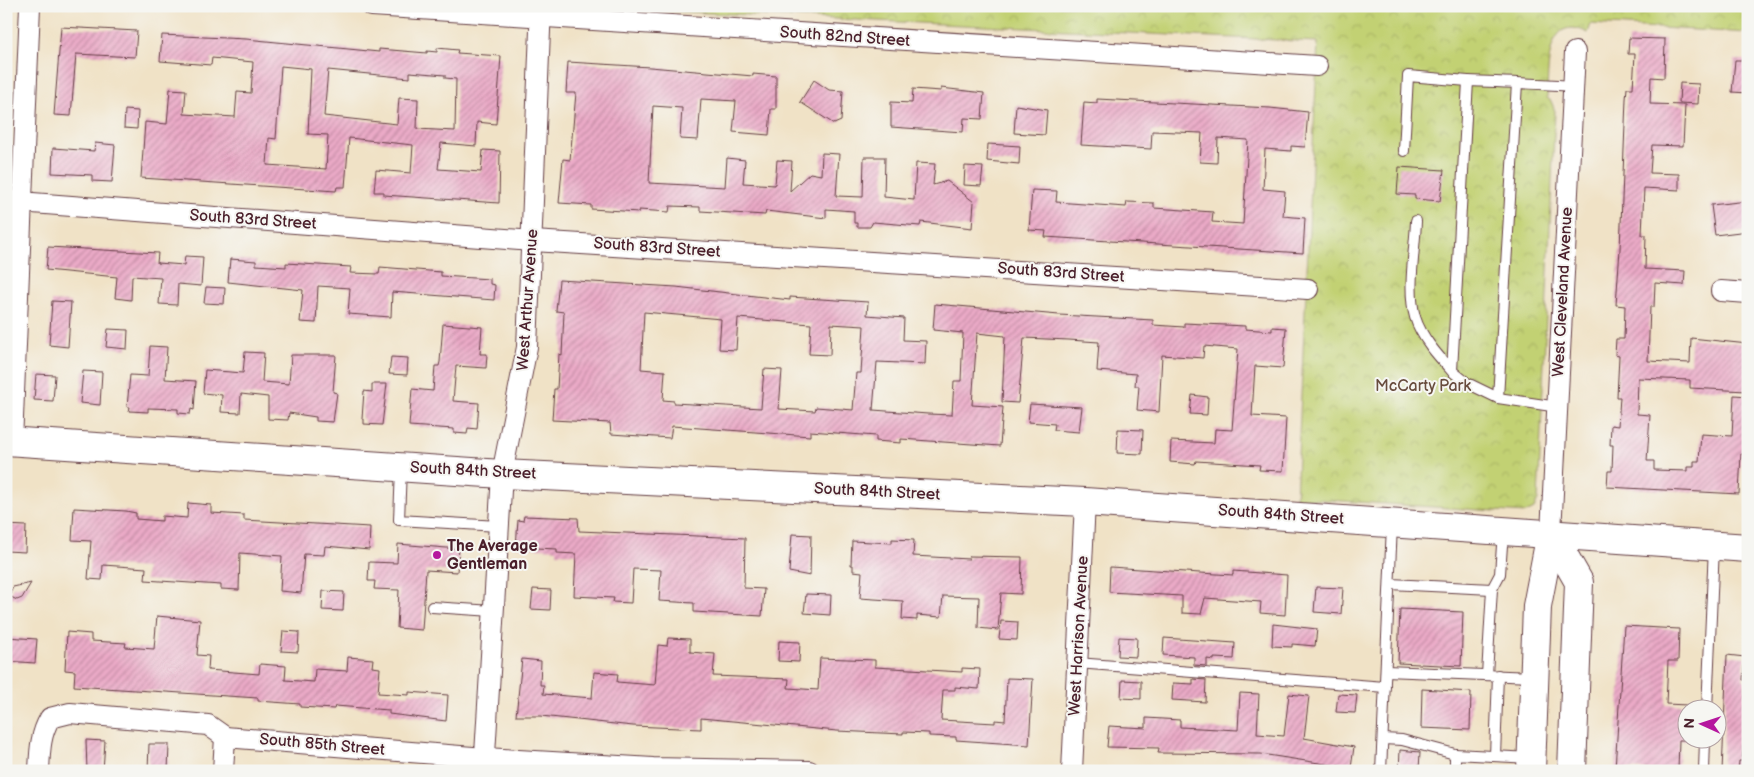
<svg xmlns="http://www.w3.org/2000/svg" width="1754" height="777" font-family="'Balsamiq Sans',sans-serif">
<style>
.park{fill:url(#park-crowns);stroke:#86784f}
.building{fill:url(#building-hatch);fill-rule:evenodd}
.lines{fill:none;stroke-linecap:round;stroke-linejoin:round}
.lane-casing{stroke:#633c42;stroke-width:12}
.street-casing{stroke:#633c42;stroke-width:22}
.secondary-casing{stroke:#633c42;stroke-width:30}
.lane{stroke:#fff;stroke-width:10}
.street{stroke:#fff;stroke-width:20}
.secondary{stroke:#fff;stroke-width:28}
.poi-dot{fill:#b5179e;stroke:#f6f6f2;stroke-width:2}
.labels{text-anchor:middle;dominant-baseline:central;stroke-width:4;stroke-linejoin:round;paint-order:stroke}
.street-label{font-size:16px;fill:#4a1f2b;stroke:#f6f6f2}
.park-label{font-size:16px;fill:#684c3d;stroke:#f6f6f2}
.poi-label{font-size:16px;font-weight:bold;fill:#4a1f2b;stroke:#f6f6f2;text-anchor:start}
</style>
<defs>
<pattern id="park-crowns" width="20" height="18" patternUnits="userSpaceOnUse" patternTransform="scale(1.25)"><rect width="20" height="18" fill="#c2d173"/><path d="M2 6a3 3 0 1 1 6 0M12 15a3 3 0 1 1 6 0" fill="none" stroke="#a8b364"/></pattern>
<pattern id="building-hatch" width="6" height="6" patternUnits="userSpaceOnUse" patternTransform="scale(1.25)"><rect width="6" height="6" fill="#ebaac7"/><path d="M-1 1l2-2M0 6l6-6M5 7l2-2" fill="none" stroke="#c08aa2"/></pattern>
</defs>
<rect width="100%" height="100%" fill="#f6f6f2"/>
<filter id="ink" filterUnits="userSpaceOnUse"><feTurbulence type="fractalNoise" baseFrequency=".02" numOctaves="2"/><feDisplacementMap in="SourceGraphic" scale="10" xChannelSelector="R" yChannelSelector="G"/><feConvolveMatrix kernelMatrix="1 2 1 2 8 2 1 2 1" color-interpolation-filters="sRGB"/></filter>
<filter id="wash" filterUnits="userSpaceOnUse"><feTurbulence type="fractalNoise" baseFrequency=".0096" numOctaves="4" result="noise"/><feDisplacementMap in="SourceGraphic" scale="20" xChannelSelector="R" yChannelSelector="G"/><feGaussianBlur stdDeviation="1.12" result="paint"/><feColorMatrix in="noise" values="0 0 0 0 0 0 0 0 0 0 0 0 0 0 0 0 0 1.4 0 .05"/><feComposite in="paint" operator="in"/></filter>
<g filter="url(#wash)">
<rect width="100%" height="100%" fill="#f0e2c6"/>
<path class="park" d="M563 6H1748V33L1591 24 1588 33C1545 10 1548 74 1547 98L1551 101 1555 111 1538 500 1534 509 1526 513 1296 498 1318 42Z"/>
<g id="blocks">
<g class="building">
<polygon points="61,27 137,31 135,57 76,54 71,116 54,115"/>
<path d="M162 35 246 39 379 52V49L427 53V51L437 52V48L458 50 457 53 501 56 496 124 477 122 476 146 441 143 438 169 481 172 483 150 500 151 499 203 384 195V192H374L376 170 411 173 413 145 349 138 345 187H337L336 191 141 178 145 122 167 124 170 89 186 90 184 114 235 117 237 92 251 93 253 62 212 58 211 65 160 61ZM281 66 311 69 308 134 328 135 326 169 267 165 269 138 276 139ZM328 70 410 78V72L445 75V78L456 79 455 131 417 129 418 99 399 98 397 124 324 116Z"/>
<polygon points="1629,38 1665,39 1664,78 1651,77 1650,104 1685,105 1683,146 1652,145 1650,173 1679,174 1679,190 1644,188 1642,235 1646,235 1645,269 1685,271 1684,285 1655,283 1654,307 1650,307 1648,361 1690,363 1691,338 1748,344 1746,391 1690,388 1690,380 1638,378 1637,414 1650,415 1647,461 1654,461 1654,470 1687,471 1687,467 1694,467 1694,461 1699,461 1701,434 1732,436 1734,395 1748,396 1748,455 1741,454 1739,494 1607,487 1608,471 1612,471 1613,445 1610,445 1611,425 1618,426 1620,397 1617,397 1619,356 1615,355 1616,339 1624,339 1625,306 1616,305 1620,249 1626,99 1627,88 1633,88 1635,54 1628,54"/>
<polygon points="1735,60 1748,60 1748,93 1732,92"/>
<polygon points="568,62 650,67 753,76 753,74 776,76 776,109 771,109 769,135 733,132 736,101 701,99 698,140 680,139 682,108 653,106 649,183 725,187 727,158 745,160 743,183 775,185 777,160 792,161 790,191 810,173 821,175 822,153 839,154 836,196 863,197 864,157 885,157 884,197 914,200 916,163 935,164 933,185 947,181 974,202 972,228 921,222 920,226 873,222 870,227 857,227 857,223 854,223 854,211 826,209 826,218 766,211 765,215 700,211 700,207 670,206 669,212 639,210 639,212 591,209 591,205 559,203 563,159 570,160 576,93 566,93"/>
<polygon points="814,80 829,90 843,91 841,121 834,124 800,102"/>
<polygon points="1680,83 1699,84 1698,104 1679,103"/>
<polygon points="941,88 984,93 982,119 964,118 963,132 891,127 891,102 912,103 913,89 941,91"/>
<polygon points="1097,99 1270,108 1308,112 1305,147 1291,146 1291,151 1265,149 1263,189 1285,191 1283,216 1305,218 1303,253 1045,237 1046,231 1029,230 1032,190 1057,191 1056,202 1126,207 1127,202 1154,203 1154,208 1213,212 1212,222 1243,224 1248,140 1218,138 1217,163 1200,162 1202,133 1152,131 1151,149 1081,145 1084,102 1097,103"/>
<polygon points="1016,105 1047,110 1045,135 1014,133"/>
<polygon points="125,110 138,111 137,129 124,128"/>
<polygon points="95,143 115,145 112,182 92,181 92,175 52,173 53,148 94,151"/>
<polygon points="988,144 1020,146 1019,164 987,161"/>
<polygon points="965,166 983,167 981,186 964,185"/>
<polygon points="1399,167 1444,170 1440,201 1415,199 1415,195 1397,194"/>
<polygon points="1748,201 1748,231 1715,235 1711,205"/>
<polygon points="48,247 158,253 157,263 184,265 185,256 203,257 201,286 178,284 177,305 159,304 161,278 132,276 131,300 115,298 117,277 46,270"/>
<polygon points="230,259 256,261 256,265 286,267 286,263 351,267 350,273 379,274 380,267 441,272 441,276 490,279 490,284 495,285 494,300 392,292 391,317 348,314 350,288 318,286 316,323 300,322 303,290 228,282"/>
<path d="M559 280 676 287 790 300V297L868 302 867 315 904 318 903 340 926 341 925 364 877 362 873 410 928 414 952 415 954 381H961L963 333 933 330 935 304 1059 315 1153 320V325L1184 327V323L1245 326V329L1272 331V327L1286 328 1283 368 1255 366 1253 398 1252 416 1286 418 1283 471 1259 470 1260 465 1196 461 1195 464 1170 462 1171 441 1214 443 1215 429 1232 430 1238 349 1204 346 1203 358 1162 355 1159 412 1137 410 1139 386H1135L1136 374 1097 371 1099 342 1069 340 1024 338 1018 403 1002 402 1005 336 977 333 972 405 1003 407 1000 446 901 439V443L876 441V436L810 431V436L672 426 670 438 611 434 610 423 552 420 554 389H557L559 354 562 355 564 312 556 311ZM644 312 721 319 719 349 736 350 738 318 811 324 809 354 830 355 831 324 864 326 861 373H856L853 410 816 407 815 411 779 409 782 370 764 369 761 408 674 403V401L663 400 665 371 641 369Z"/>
<polygon points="206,287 225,288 224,304 204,303"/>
<polygon points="52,301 71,302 68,347 49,345"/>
<polygon points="443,324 482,327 480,354 487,354 486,368 456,366 453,401 479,403 477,429 468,428 467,434 454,433 454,429 409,426 412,389 433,391 435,366 439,366 440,362"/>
<polygon points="108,329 128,330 127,349 106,347"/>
<polygon points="150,346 167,347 165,379 196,381 194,410 191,409 190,414 178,413 178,409 148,408 148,412 129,411 130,407 127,407 130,375 148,376"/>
<polygon points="245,352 264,353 262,382 289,384 291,355 336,355 333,392 337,393 333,422 316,421 316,417 289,413 288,420 268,419 268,397 241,394 240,413 221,412 222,395 203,393 205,370 243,373"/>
<polygon points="391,357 408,358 407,375 389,374"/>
<polygon points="83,371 102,372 100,405 80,403"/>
<polygon points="36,374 55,375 53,401 34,400"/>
<polygon points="372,384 387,384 382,425 364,424 364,419 362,419 364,391 372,392"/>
<polygon points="1192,395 1208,397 1207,415 1190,414"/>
<polygon points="1030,404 1082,407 1079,432 1054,430 1055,424 1028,422"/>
<polygon points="1118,429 1143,430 1142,454 1117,453"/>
<polygon points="188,503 211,505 211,513 244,515 244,520 370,527 369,550 325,546 324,555 304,554 301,593 280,591 282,556 240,553 239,590 221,589 221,585 145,580 146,568 103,565 102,580 88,579 91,541 72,540 74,508 126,511 136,513 136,519 162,521 162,516 187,518"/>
<polygon points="524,516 578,518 579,531 745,538 744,588 764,589 762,616 694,612 694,603 659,601 661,570 633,569 631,603 613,602 614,598 574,596 576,554 557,553 557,549 516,547 518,520 523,521"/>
<polygon points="6,525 26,526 25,552 6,551"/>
<polygon points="792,534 811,535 810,576 789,572"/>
<polygon points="892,539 914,540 913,556 969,559 969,556 1022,557 1021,594 1001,593 998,630 978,628 979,597 943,596 941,617 917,615 917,620 902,619 903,601 860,598 862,572 853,571 853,565 851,565 852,541 892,543"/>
<polygon points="398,544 459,549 457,572 426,570 422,630 397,628 399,590 374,589 375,581 368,581 369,562 397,563"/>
<polygon points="1110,567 1200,573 1233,575 1233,571 1287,575 1285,615 1260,613 1261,602 1205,598 1201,614 1182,613 1182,596 1109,592"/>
<polygon points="31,583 22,598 17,600 9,596 13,587"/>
<polygon points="1316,587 1343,588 1341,614 1314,612"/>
<polygon points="533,589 551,590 550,610 531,609"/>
<polygon points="323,591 344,592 343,611 322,610"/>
<polygon points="806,594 831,595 830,615 804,613"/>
<polygon points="1400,609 1463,612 1461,666 1398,663"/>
<polygon points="157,616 200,620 197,655 209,656 208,670 259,674 260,664 286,666 285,680 314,682 315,669 347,671 348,657 373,659 372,667 380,668 378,693 409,695 409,692 448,695 446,721 389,714 389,710 335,706 334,709 300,707 300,704 258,701 258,698 74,686 75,671 65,670 67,632 91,634 91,641 126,643 125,647 154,649"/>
<polygon points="1001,621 1018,622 1017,640 999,639"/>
<polygon points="1273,624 1317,629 1315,646 1292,644 1292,647 1272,646"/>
<polygon points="1624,626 1679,629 1678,661 1668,661 1666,704 1687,705 1686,740 1679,740 1678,771 1615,769"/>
<polygon points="283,631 299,632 298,652 281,651"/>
<polygon points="6,637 37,639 35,663 6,661"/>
<polygon points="1119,637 1137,638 1136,657 1118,656"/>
<polygon points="668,638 690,639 690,652 715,654 713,676 789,679 788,688 818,690 820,658 875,660 875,667 962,672 962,668 980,669 979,689 955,687 955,690 943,690 941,720 995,723 995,720 1005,721 1007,678 1033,679 1029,745 956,740 956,737 929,736 929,733 903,732 903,734 837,731 701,718 701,729 633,726 541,716 516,716 522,659 541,661 540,685 544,685 543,694 592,698 594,672 618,674 617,682 655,685 658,645 667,646"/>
<polygon points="1164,638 1235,643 1234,659 1214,658 1214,660 1207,659 1207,666 1194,665 1194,657 1163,655"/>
<polygon points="779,641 800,642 799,662 778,661"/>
<polygon points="1727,655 1745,657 1743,680 1746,680 1745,698 1748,699 1742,761 1739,761 1738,771 1722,771"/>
<polygon points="1193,679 1206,680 1205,702 1172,700 1173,683 1193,684"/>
<polygon points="1122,680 1141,681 1141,699 1121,698"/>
<polygon points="1422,689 1471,692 1470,730 1421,728"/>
<polygon points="1240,693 1259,694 1257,734 1284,736 1289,694 1309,696 1304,738 1354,747 1351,768 1261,754 1158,753 1159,748 1107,747 1109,726 1146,728 1146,718 1180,720 1180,727 1238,730"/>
<polygon points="1338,694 1357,695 1355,713 1336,712"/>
<polygon points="86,740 105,741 103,771 87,771"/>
<polygon points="149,744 169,744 168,771 148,770"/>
<polygon points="1400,750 1420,752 1419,771 1399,771"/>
</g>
</g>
</g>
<g filter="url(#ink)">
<use href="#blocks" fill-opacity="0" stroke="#633c42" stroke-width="1"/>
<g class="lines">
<g class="lane-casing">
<g id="lane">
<path d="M1517 83 1498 398 1467 383 1452 371 1468 81C1503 82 1538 84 1573 86"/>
<polyline points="1404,151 1408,76 1468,81"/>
<path d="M1416 221C1415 251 1407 288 1415 317 1421 337 1438 356 1452 371"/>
<polyline points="1498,398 1558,407"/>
<polyline points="401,468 399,520 498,526"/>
<polyline points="1390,584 1492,589"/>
<polyline points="432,607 493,611"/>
<polyline points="1077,663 1385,687"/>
<polyline points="1386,671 1532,677"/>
<polyline points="1487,675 1492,589 1500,574 1503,531"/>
<polyline points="1707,710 1714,546"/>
<polyline points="1383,739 1402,740 1455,754"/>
<polyline points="1495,756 1498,675"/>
<polyline points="1381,771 1392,525"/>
<polyline points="1455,771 1455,754 1531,758"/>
<polyline points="1704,771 1705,740"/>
</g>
</g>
<g class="street-casing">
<g id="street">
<polyline points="372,6 1317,66"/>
<polyline points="6,201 533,241 1308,289"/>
<polyline points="1721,291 1748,293"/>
<polyline points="12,442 30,6"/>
<polyline points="1551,533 1575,52"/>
<path d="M39 771C40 751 40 735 50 718L70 713 208 725 225 737 485 758 653 768 809 771"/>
<polyline points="223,771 225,737"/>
<polyline points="484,771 502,474 527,347 541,6"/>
<polyline points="1072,771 1085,502"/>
</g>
</g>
<g class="secondary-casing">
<g id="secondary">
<polyline points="6,441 502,474 1085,502 1748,548"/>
<polyline points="1551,533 1579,582 1572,771"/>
<polyline points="1531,771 1537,606 1551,533"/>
</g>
</g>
<use href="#lane" class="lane"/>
<use href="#street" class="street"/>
<use href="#secondary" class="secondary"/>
</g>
</g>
<circle class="poi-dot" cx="437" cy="555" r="5"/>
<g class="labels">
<g class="street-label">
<text transform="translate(845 37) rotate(4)">South 82nd Street</text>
<text transform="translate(253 220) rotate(4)">South 83rd Street</text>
<text transform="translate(657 248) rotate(4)">South 83rd Street</text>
<text transform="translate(1061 273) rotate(4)">South 83rd Street</text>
<text transform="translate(1563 292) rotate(-87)">West Cleveland Avenue</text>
<text transform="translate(528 300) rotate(-86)">West Arthur Avenue</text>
<text transform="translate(473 471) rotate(3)">South 84th Street</text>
<text transform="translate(877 492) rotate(3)">South 84th Street</text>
<text transform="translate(1281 515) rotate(4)">South 84th Street</text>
<text transform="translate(1079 636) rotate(-87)">West Harrison Avenue</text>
<text transform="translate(322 745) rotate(5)">South 85th Street</text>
</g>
<g class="park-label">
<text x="1423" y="386">McCarty Park</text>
</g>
<g class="poi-label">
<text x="447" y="546">The Average<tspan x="447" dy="18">Gentleman</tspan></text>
</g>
</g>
<rect width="1754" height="777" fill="none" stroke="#f6f6f2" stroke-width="25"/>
<g transform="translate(1702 724) rotate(273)"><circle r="24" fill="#f6f6f2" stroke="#b1a0a2"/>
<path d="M0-4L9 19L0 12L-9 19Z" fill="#b5179e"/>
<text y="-8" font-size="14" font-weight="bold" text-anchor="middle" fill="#4a1f2b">N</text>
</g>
</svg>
